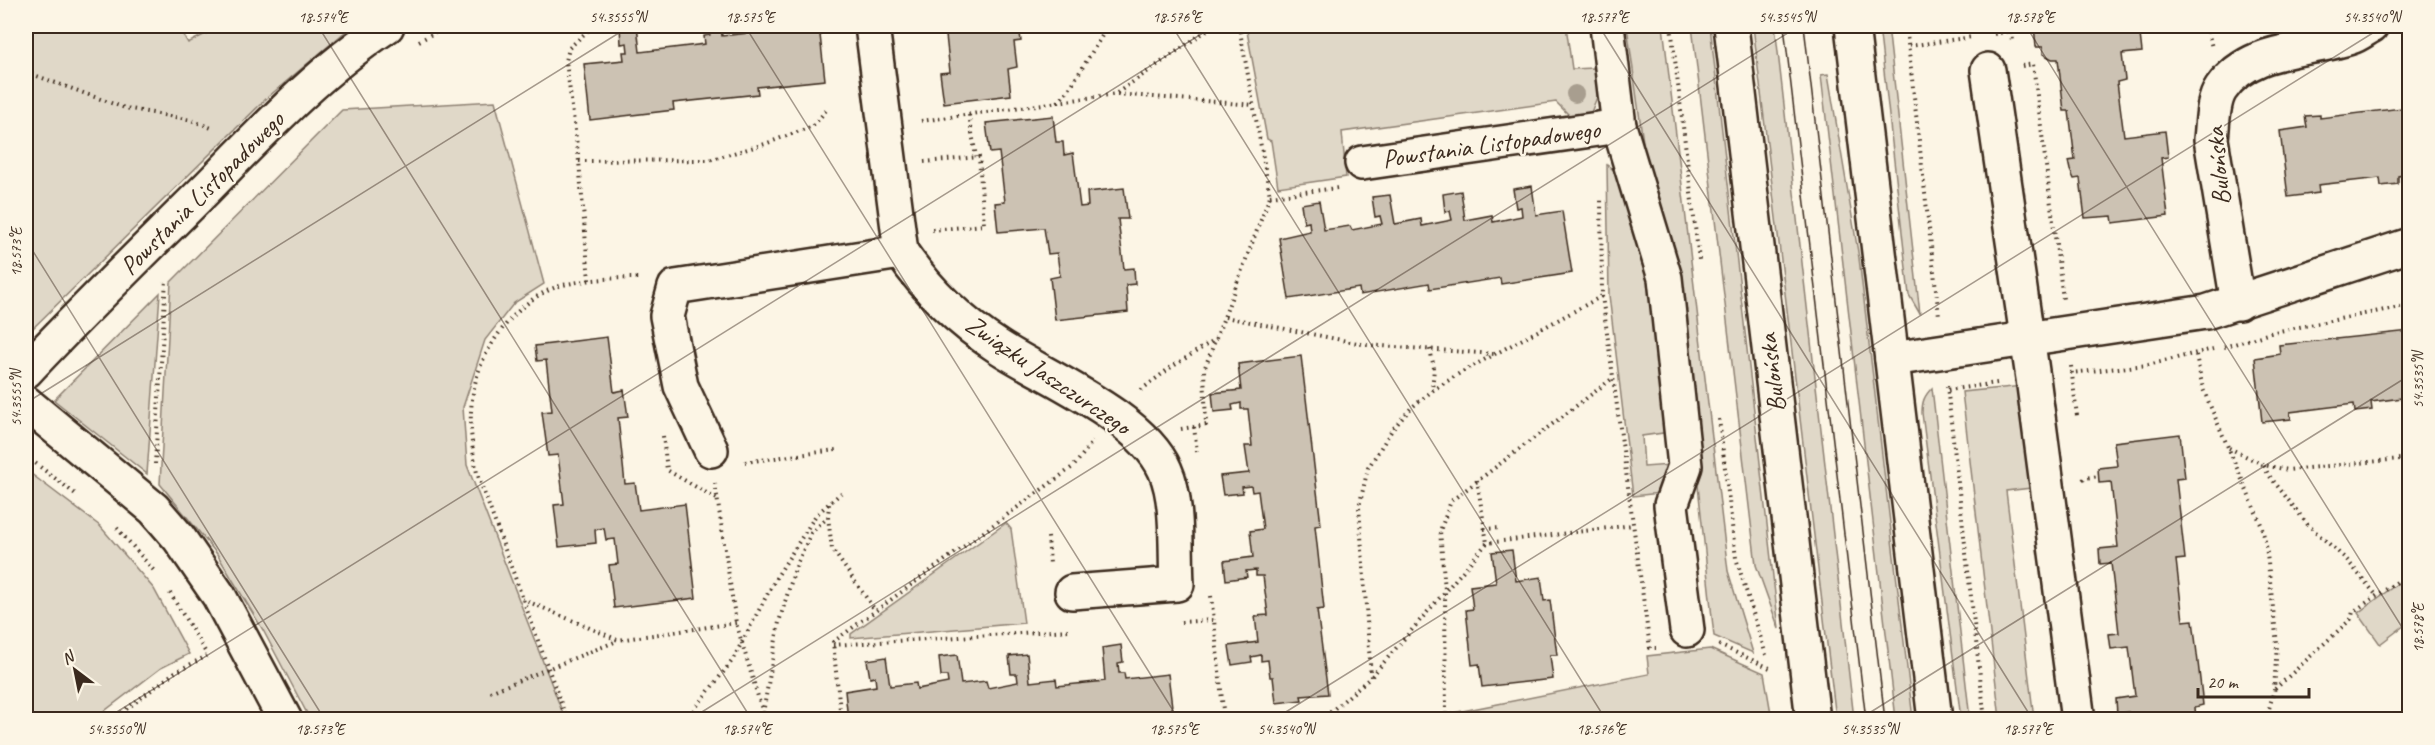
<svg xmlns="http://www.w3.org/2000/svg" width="2435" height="745" font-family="Caveat,sans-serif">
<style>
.green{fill:#e0d8c8;stroke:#8e8173;stroke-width:1.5}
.building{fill:#ccc2b3;stroke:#3b2a1e;stroke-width:1.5}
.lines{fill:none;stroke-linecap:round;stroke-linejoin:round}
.minor-casing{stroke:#3b2a1e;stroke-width:38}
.major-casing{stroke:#3b2a1e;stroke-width:38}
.path{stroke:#3b2a1e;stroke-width:4;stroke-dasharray:1.5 4.5;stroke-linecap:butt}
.minor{stroke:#fcf5e5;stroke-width:33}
.major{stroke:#fcf5e5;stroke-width:33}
.tram{stroke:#3b2a1e;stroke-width:1.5}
.tree{fill:#a89e8f}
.ticks{fill:none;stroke:#3b2a1e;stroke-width:1.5;stroke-opacity:0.45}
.labels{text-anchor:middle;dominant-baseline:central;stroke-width:5;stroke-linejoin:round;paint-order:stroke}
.street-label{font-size:26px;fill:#3b2a1e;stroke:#fcf5e5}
.neatline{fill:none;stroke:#3b2a1e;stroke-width:2}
.ticks-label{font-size:15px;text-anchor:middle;fill:#3b2a1e}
</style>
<rect width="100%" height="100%" fill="#fcf5e5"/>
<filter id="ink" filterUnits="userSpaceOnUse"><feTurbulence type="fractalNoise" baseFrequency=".0167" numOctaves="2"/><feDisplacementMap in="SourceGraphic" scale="12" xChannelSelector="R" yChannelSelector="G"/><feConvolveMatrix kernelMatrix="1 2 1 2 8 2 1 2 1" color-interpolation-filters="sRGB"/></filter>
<g filter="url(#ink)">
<g class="green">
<polygon points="26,26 178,26 188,43 221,26 352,26 268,97 27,334 26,333"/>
<polygon points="1246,26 1566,26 1572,69 1594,68 1599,92 1590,115 1575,121 1556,102 1342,132 1346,177 1278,187 1271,141 1267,139"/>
<polygon points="1627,26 1663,26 1728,571 1753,653 1714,636 1676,279 1647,171"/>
<polygon points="1692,26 1710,26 1779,629 1756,565"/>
<polygon points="1753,26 1775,26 1854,719 1836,719"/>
<polygon points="1879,26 1888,26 1920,314 1909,295"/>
<polygon points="1828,74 1859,258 1913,719 1896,719 1821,75"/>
<polygon points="495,101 544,284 514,303 485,340 463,407 467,465 565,719 310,719 263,630 217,554 160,484 171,282 342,110"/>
<polygon points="1607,165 1619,174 1652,273 1670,432 1642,436 1644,467 1670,465 1660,493 1633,496 1609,295"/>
<polygon points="160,293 147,474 54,400"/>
<polygon points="2023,386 2031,488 2006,491 2034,719 2000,719 1962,392"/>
<path d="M1932 388 1970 719H1961L1922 413C1922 402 1924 396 1932 388Z"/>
<polygon points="26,470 100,526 154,589 189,654 161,668 94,719 26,719"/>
<polygon points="1006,523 1011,529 1024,623 851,638 851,634"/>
<polygon points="2409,575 2409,622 2380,644 2358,613"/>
<polygon points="1710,649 1764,673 1772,719 1728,719 1727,717 1717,720 1452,719 1453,713 1649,674 1647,656"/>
</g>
<g class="building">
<polygon points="620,26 637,26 640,52 705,44 704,36 710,35 709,27 703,28 703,26 721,26 722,36 748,33 747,26 819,26 825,80 757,87 758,94 673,103 674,110 590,120 584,64 624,60 623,52 628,52 627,43 621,44"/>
<polygon points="945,26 1019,26 1021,41 1014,42 1017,67 1008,69 1011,95 944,103 940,73 950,72"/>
<polygon points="2034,26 2139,26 2142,52 2122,54 2125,80 2117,82 2124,136 2165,131 2168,157 2161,158 2168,216 2113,223 2112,216 2085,218 2080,178 2074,179 2070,170 2068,161 2075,160 2069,111 2064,111 2058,59 2052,59 2043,54 2043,47 2036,47"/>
<polygon points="2410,107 2410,174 2398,176 2398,184 2381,186 2380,178 2318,185 2319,193 2288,197 2280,131 2307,127 2305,116 2320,115 2320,118"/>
<polygon points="1053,116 1056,142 1063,142 1064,155 1073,153 1080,207 1088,206 1087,192 1124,188 1128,219 1118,219 1124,269 1134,268 1135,284 1126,285 1128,312 1055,320 1050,278 1060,276 1057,253 1048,254 1044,228 998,232 995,203 1005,202 999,152 990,153 986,123"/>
<polygon points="1532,186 1536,215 1562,211 1572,273 1501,284 1500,278 1430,289 1429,283 1360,295 1359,288 1289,299 1279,238 1310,231 1309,222 1304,223 1301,204 1319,201 1324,230 1350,226 1352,230 1382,224 1380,216 1375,217 1372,197 1390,195 1395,224 1421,219 1422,226 1452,220 1450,211 1445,212 1443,194 1461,191 1465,220 1492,215 1493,222 1522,216 1521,207 1516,208 1513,189"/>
<polygon points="2410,331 2410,397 2371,402 2372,410 2355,412 2354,404 2290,412 2291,419 2262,422 2255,358 2280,354 2279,345"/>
<polygon points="607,337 614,392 624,390 628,417 618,418 625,484 635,483 639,510 685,504 696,598 614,608 609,565 618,564 615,539 606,540 604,528 595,530 596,543 559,547 554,505 564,504 558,455 548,456 542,412 552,411 546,360 537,361 535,346"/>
<polygon points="1301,356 1321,525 1315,526 1324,609 1317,610 1328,694 1301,696 1302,700 1276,703 1273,677 1270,677 1268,660 1261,661 1261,655 1251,657 1252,662 1232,665 1229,646 1258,642 1255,616 1268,615 1263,576 1256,576 1256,570 1246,571 1247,577 1226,580 1224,561 1253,557 1250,531 1263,529 1258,491 1252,492 1251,486 1242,487 1243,493 1223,495 1220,476 1249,473 1245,446 1252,446 1248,409 1241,409 1241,403 1232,405 1233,410 1214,412 1212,393 1241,390 1238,364"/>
<polygon points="2180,434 2185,478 2176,479 2185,559 2176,560 2183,621 2193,620 2203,705 2195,707 2196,720 2129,720 2128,712 2117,714 2116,699 2135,696 2129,647 2111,649 2109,634 2119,633 2111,563 2100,564 2099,549 2118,547 2111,482 2099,483 2098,468 2117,466 2114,442"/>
<polygon points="1512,550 1516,581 1541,577 1544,601 1550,600 1557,655 1550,655 1553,679 1482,687 1479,664 1472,665 1466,610 1473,609 1470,586 1496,583 1492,552"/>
<polygon points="1121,645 1123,662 1118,663 1119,673 1124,673 1125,679 1168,674 1173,715 1170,716 1170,720 848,720 845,691 876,686 875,677 870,678 867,660 886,657 890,686 916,683 917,689 948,683 947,676 941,676 939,657 957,655 961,684 986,681 988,688 1018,682 1017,674 1011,674 1009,656 1027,654 1030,682 1056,679 1057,686 1105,681 1102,648"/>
</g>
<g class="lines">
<g class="minor-casing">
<g id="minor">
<path d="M872 26 901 252C927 290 960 322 999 347 1047 378 1142 417 1165 470 1179 501 1175 550 1177 584L1072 592"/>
<polyline points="1607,26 1619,126 1665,278 1685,466 1671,505 1687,630"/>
<polyline points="1988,70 2033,378 2078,720"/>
<polyline points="1362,163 1619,126"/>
<path d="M2238 303 2211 139C2213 124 2212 102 2221 89 2250 46 2308 52 2351 37 2358 35 2365 29 2371 26"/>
<polyline points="1892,359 2206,312 2410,245"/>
<path d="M26 371C84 309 145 250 205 190 262 132 319 71 387 26"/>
<polyline points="26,403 154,509 179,538 219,596 285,720"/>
<polyline points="711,450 681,386 667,316 675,287 901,252"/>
</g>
</g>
<g class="major-casing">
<g id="major">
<polyline points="1731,26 1813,720"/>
<polyline points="1852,26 1935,720"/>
</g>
</g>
<g class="path">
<polyline points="1671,26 1699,260"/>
<polyline points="1906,26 1939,316"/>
<polyline points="2011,26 2012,43"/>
<polyline points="2207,26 2212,48"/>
<polyline points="1994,34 2011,31"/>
<polyline points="419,41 447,26"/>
<polyline points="1909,46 1972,37"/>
<polyline points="2022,66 2033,64 2063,299"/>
<polyline points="26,72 125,108 191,120 214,129"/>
<polyline points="1117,93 1213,26"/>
<polyline points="1058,102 1068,91 1108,26"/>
<polyline points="969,115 976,157"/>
<polyline points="921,121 1116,94 1254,105"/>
<polyline points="579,161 709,160 765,144 813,126 828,108"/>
<polyline points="924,162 979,157 984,225 932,230"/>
<polyline points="1270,196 1338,188"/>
<polyline points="589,280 579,161 566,61 569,48 593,26"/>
<polyline points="1602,296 1650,648 1656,648"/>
<polyline points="1225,317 1367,345 1494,354"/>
<polyline points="2224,347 2274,332 2410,305"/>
<polyline points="1430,349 1434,368 1432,391"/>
<polyline points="2196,355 2203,389 2261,524 2266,545 2277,644 2274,690 2266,720"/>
<polyline points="2071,366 2077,416"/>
<polyline points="2070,373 2148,365 2213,349"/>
<polyline points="1947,386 1985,720"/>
<polyline points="1141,390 1170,368 1216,339"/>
<polyline points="1948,390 1997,383"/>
<polyline points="1719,419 1736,558 1767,658"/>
<polyline points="1194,427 1197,452"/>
<polyline points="1181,429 1206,425 1204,370 1270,196 1239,26"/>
<polyline points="663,436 667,470 717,499"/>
<polyline points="2229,448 2264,465 2288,470 2410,458"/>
<polyline points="26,456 78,496"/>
<polyline points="745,462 836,450"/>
<polyline points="155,464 166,279"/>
<polyline points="2264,466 2268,474 2308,525 2347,560 2377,596"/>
<polyline points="1477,480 1487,543"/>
<polyline points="2083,480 2085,478 2099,476"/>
<polyline points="715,483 736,623 765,720"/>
<polyline points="828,517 832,549 875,610"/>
<polyline points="117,528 155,572"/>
<polyline points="1484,529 1501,528"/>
<polyline points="1048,537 1050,564"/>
<polyline points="170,593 206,653"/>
<polyline points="1211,596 1214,620"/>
<polyline points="522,599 618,640 736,623"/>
<polyline points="1181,622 1214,620 1224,720"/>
<polyline points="833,645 1069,630"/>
<polyline points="1719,645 1770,668"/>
<polyline points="1372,676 1487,543 1633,525"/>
<polyline points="2275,689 2351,619 2353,612 2410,573"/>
<polyline points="490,692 617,641"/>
<polyline points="763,713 779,622 795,569 811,533 828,517 829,504"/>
<polyline points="112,720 175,672 207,656"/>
<path d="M567 720 477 473C465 416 468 369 507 323 522 305 541 291 563 285 588 279 615 278 641 278"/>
<polyline points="686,720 732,661 776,578 816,515 841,493"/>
<polyline points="841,720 833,642 1074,466 1093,441"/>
<polyline points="1321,720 1371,677 1359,507 1368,468 1392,430 1411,408 1432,391 1460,373 1602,296 1601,197"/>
<polyline points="1446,720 1445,590 1440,531 1451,501 1613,378"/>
</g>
<use href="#minor" class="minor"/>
<use href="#major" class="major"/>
<g class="tram">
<polyline points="1784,26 1866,720"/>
<polyline points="1804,26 1885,720"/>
</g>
</g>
<circle class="tree" cx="1575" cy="94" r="9"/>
</g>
<path class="ticks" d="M318 26 752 720M745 26 1179 720M1172 26 1606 720M1599 26 2033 720M2026 26 2410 640M26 38 45 26M26 240 325 720M26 403 630 26M104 720 1214 26M689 720 1799 26M1273 720 2384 26M1858 720 2410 375"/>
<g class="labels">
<g class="street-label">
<text transform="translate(1491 144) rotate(-8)">Powstania Listopadowego</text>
<text transform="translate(2218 166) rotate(-95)">Bulońska</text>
<text transform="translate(202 193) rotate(-45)">Powstania Listopadowego</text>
<text transform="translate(1772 373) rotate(-97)">Bulońska</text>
<text transform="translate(1048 375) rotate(34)">Związku Jaszczurczego</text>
</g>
</g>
<rect width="2435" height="745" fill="none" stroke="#fcf5e5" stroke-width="66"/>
<g transform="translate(75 670) rotate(328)" stroke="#fcf5e5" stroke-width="4.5" paint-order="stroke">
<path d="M0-4.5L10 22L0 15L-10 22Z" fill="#3b2a1e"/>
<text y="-9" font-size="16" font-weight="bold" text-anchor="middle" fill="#3b2a1e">N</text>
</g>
<path d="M2198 688v9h111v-9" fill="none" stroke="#3b2a1e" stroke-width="3"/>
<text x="2207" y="688" font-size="18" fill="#3b2a1e" stroke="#fcf5e5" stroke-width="4.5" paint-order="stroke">20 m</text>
<rect x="33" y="33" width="2369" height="679" class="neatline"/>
<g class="ticks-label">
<text x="323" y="22">18.574°E</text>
<text x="618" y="22">54.3555°N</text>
<text x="750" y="22">18.575°E</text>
<text x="1177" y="22">18.576°E</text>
<text x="1604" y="22">18.577°E</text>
<text x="1787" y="22">54.3545°N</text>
<text x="2030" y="22">18.578°E</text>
<text x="2372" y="22">54.3540°N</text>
<text transform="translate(16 252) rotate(-90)" y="5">18.573°E</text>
<text transform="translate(2418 380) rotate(-90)" y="5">54.3535°N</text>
<text transform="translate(16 398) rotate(-90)" y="5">54.3555°N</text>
<text transform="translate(2418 628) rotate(-90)" y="5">18.578°E</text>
<text x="116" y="734">54.3550°N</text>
<text x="320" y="734">18.573°E</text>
<text x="747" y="734">18.574°E</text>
<text x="1174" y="734">18.575°E</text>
<text x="1286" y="734">54.3540°N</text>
<text x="1601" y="734">18.576°E</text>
<text x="1870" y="734">54.3535°N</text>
<text x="2028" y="734">18.577°E</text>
</g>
</svg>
